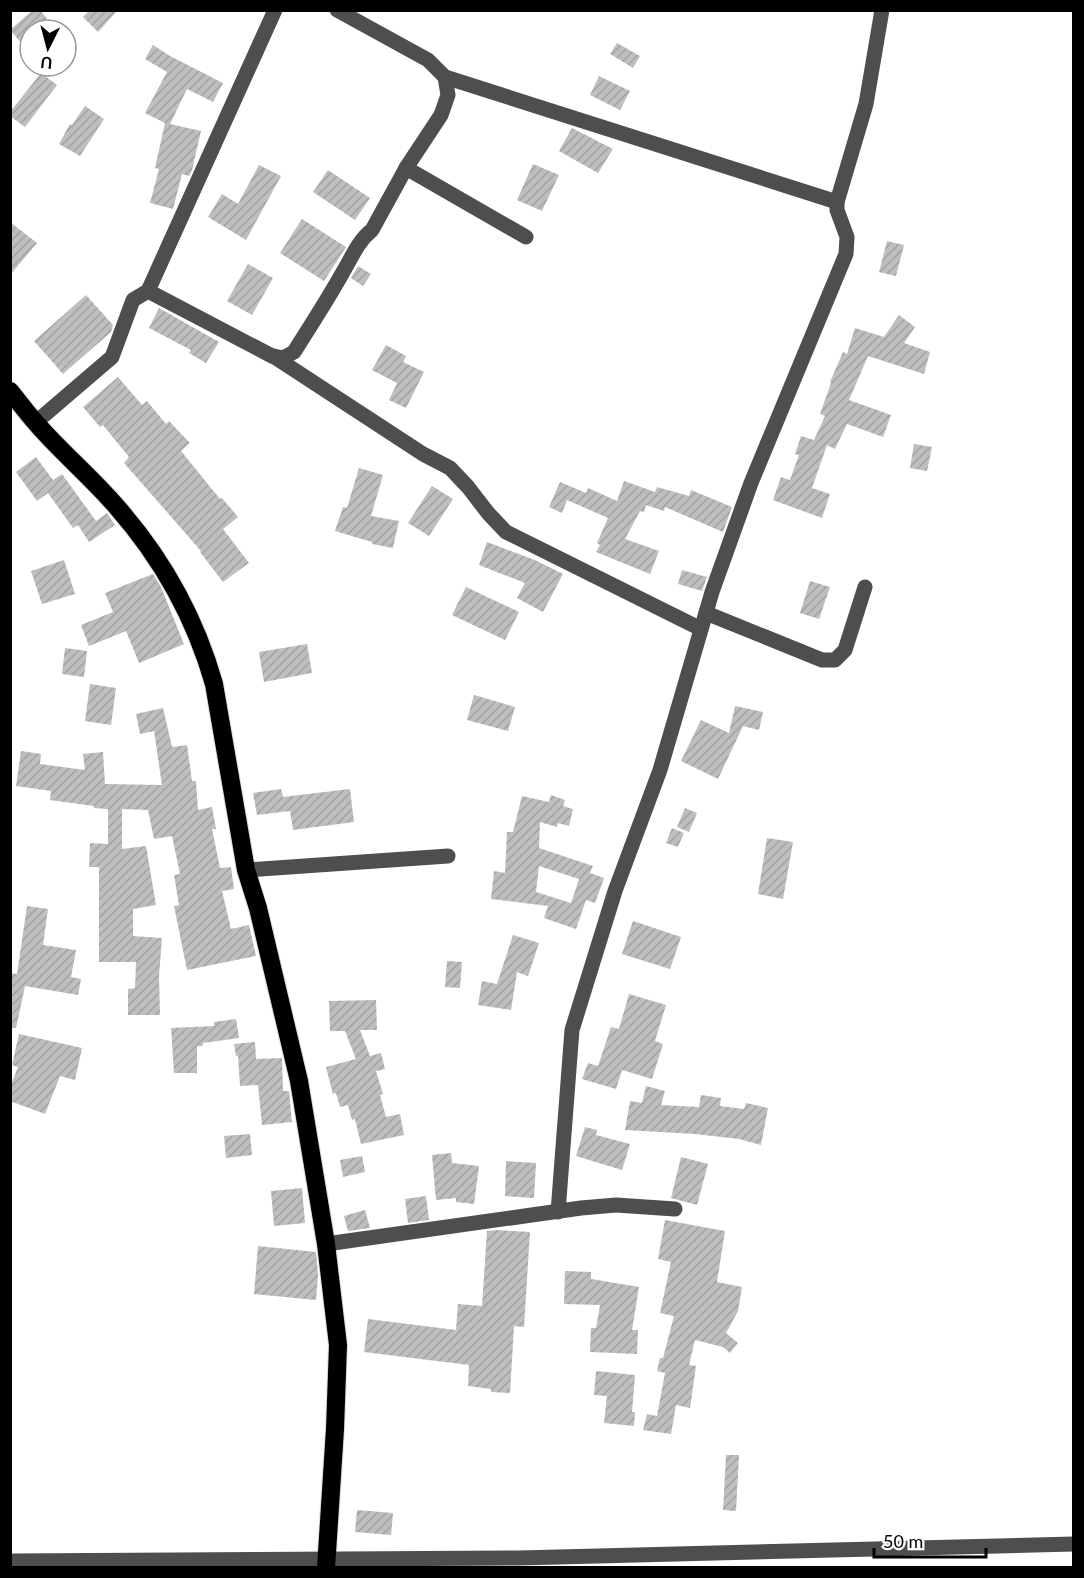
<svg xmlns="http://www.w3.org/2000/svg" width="1084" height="1578" font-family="Lato,sans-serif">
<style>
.building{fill:url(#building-hatch);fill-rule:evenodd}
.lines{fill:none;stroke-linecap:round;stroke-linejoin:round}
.highway-casing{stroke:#dbdbdb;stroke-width:20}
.minor{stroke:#4e4e4e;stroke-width:15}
.highway{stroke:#000;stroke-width:18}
</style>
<defs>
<pattern id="building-hatch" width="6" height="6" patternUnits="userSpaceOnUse" patternTransform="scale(1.5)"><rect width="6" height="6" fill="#bebebe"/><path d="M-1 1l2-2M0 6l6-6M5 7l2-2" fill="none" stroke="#a2a2a2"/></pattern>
</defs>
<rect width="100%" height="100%" fill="#fff"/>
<g class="building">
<polygon points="33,10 40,10 47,19 42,23 47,30 30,30 30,53 10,30"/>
<polygon points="90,10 118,10 98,32 83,17"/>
<polygon points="617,43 640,56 633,68 610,54"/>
<polygon points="153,45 170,56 223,83 213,102 187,89 170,124 201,131 192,170 189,176 182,174 173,209 150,203 159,169 155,168 165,123 145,113 167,72 145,59"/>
<polygon points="41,73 57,85 25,127 10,116 10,112"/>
<polygon points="599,76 630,91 620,110 590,95"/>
<polygon points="85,106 104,119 80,156 59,144 70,124 72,125"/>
<polygon points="572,128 613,149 598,173 559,151"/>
<polygon points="533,164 559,175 542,211 517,200"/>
<polygon points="259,165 281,176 246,240 208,217 222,194 238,204"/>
<polygon points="328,170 370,198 355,220 313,192"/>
<polygon points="302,219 346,247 324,281 280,253"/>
<polygon points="10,222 37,243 10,275"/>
<polygon points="887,241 904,245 896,276 879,272"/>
<polygon points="248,264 273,278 252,315 227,301"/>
<polygon points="358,266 371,274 363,286 351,278"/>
<polygon points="86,295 113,325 111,332 63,374 34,341"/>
<polygon points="159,308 219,342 206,363 189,353 191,350 149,328"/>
<polygon points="899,315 915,327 904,343 930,352 924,374 868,356 849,400 891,415 883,437 847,424 835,449 827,445 812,488 830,494 822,518 773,500 781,477 790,480 799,455 795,454 801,436 814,440 825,416 820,414 831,383 830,382 843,352 847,354 855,328 884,337"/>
<polygon points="386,345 406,356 403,362 424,372 406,408 389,400 397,383 372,370"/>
<polygon points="118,377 142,405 147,401 166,424 169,421 190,443 181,451 220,499 222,498 238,517 223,529 249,563 223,582 200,552 201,551 124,463 129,457 103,425 100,427 83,407"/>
<polygon points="914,444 932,447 927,471 910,468"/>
<polygon points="36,457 53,480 62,474 96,521 107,513 115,525 89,542 78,525 73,528 48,493 37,501 16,472"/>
<polygon points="359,468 383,475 371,516 399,521 393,548 372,544 372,542 335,531 343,507 347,508"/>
<polygon points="624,481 655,492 657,487 689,496 691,490 732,507 723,532 665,507 664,511 646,505 644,512 640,511 625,539 659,551 650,574 596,552 600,545 597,543 608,518 567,500 562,513 549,507 560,482 586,493 588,488 617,501"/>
<polygon points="432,486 453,499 429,536 408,523"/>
<polygon points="487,542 535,560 563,574 543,612 517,598 525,583 479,565"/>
<polygon points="64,560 75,594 42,604 31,571"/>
<polygon points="682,570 707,577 702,591 678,584"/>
<polygon points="153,574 161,587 184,644 139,663 126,631 89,646 81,625 113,612 105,593"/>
<polygon points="810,581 830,587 819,619 800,613"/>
<polygon points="466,587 519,612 505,640 452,615"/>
<polygon points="307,644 312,673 264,682 259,652"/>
<polygon points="65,648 87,651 84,677 62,674"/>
<polygon points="90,684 116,688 111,725 85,721"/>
<polygon points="474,695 515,707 508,731 467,720"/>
<polygon points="735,706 763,712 759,730 743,726 718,779 681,761 701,720 729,733"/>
<polygon points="163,708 172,747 187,745 192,781 196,781 198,810 212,807 216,829 212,829 220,868 231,867 234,889 222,891 231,929 249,925 256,956 187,970 174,906 179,905 174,875 180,874 172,836 154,839 148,810 122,809 122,849 146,846 156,905 133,909 133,936 162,938 159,976 160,1015 128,1015 128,989 135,988 136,962 99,962 99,867 89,867 90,843 108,844 108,809 94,808 94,806 50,800 51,791 16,786 21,751 41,754 40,764 85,770 83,754 103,752 105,784 162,785 154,731 140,734 136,714"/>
<polygon points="281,789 283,797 350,789 354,822 293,830 290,811 257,815 253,793"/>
<path d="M551 795 565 800 563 806 573 809 569 826 558 823 557 827 540 822 539 848 593 866 590 873 604 878 595 903 586 900 576 929 544 918 548 906 491 899 494 871 505 873 507 832H513L522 796 549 802ZM539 866 579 879 571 903 536 892Z"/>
<polygon points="685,808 697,813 689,832 677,827"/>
<polygon points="672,828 684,833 678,847 666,843"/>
<polygon points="767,838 793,842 783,899 758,894"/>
<polygon points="27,906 48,909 43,945 76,950 71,977 81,979 78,995 25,986 16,1028 10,1028 10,973 17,974"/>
<polygon points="633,921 681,937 670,969 622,954"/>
<polygon points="513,935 539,943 528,976 517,972 511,1010 478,1005 482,981 497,984"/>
<polygon points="447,961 462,962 460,988 445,987"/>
<polygon points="629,994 666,1005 655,1041 663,1044 652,1079 622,1070 616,1089 582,1079 588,1063 598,1066 611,1027 619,1029"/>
<polygon points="376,1000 377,1030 360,1030 370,1056 381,1053 385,1069 376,1071 383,1094 380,1095 386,1117 400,1114 404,1135 361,1144 355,1119 352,1120 348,1105 340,1107 336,1093 333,1094 326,1067 356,1059 345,1031 330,1031 329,1001"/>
<polygon points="236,1019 239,1038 203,1043 203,1046 197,1046 197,1073 174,1073 171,1028 214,1026 214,1022"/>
<polygon points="19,1034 82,1048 75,1080 60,1076 45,1114 10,1101 10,1088 18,1067 12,1065"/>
<polygon points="255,1042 256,1059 282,1058 283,1091 289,1091 292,1122 262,1125 258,1085 240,1086 238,1056 236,1056 234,1044"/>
<polygon points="646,1086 665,1091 661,1105 699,1107 701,1095 721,1098 720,1106 744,1109 746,1103 768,1108 761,1145 739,1139 695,1134 625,1130 630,1101 642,1103"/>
<polygon points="585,1127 597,1130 596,1135 630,1144 622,1170 576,1156"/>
<polygon points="250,1134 252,1155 226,1158 224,1136"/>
<polygon points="451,1153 452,1163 479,1166 474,1204 456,1202 456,1198 436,1200 432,1155"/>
<polygon points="362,1156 365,1172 343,1177 340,1160"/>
<polygon points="681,1157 708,1164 697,1205 671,1198"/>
<polygon points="506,1161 536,1163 534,1198 505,1196"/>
<polygon points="302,1188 305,1223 274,1226 271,1191"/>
<polygon points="426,1196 429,1220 408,1223 405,1199"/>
<polygon points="365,1210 370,1228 348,1231 344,1216"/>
<polygon points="665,1220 725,1231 717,1282 742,1287 738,1311 726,1333 738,1343 730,1353 723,1347 695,1340 689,1365 696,1366 690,1408 676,1405 671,1434 643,1430 647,1414 657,1416 665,1373 657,1371 660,1358 663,1358 674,1316 660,1313 671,1262 658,1259"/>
<polygon points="496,1230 530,1232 524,1327 514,1326 510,1393 491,1392 491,1389 468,1386 469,1365 364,1352 368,1319 456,1330 458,1304 482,1306 487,1231"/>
<polygon points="258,1246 316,1252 318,1275 316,1300 254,1294"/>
<polygon points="565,1271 591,1272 591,1279 639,1287 632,1330 638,1330 637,1354 590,1352 591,1328 596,1328 600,1305 564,1304"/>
<polygon points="596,1371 635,1375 632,1412 635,1412 634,1426 604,1423 607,1396 594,1395"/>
<polygon points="726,1455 739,1455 736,1511 723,1510"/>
<polygon points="357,1510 393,1513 391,1535 355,1532"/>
</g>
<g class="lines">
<g class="highway-casing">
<path id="highway" d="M10 391C19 402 27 413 36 423 61 452 91 477 116 506 162 558 195 617 214 684L246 870 258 908 299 1081 326 1244 338 1345 335 1429 326 1568"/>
</g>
<g class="minor">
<polyline points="337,10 428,60 445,77 448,95 441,115 406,168"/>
<polyline points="445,77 837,202"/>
<polyline points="148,291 275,10"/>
<polyline points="273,356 423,454 450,468 468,487 488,513 506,532 701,629"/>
<path d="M35 423 112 357 133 300 148 291 272 356 283 358 294 352C311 325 328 299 343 272 352 257 358 241 372 230L406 168 526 237"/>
<polyline points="706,613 822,660 835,660 845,650 865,587"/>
<polyline points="246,870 448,856"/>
<polyline points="558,1212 572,1030 615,891 660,770 712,592 751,483 846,254 847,237 837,210 837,202 866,104 882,10"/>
<polyline points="326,1244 581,1208 616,1205 675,1209"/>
<polyline points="10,1561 519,1558 1074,1544"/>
</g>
<use href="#highway" class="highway"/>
</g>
<rect width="1084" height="1578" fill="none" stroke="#000000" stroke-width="24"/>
<g transform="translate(48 48) rotate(186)"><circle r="28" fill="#ffffff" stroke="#999999" stroke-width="1.5"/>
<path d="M0-4.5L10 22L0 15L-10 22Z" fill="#000000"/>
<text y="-9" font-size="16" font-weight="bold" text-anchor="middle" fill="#000000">U</text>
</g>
<path d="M874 1548v9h112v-9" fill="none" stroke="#000000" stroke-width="3"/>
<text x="883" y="1548" font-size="18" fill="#000000" stroke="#ffffff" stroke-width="4.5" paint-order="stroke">50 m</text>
</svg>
